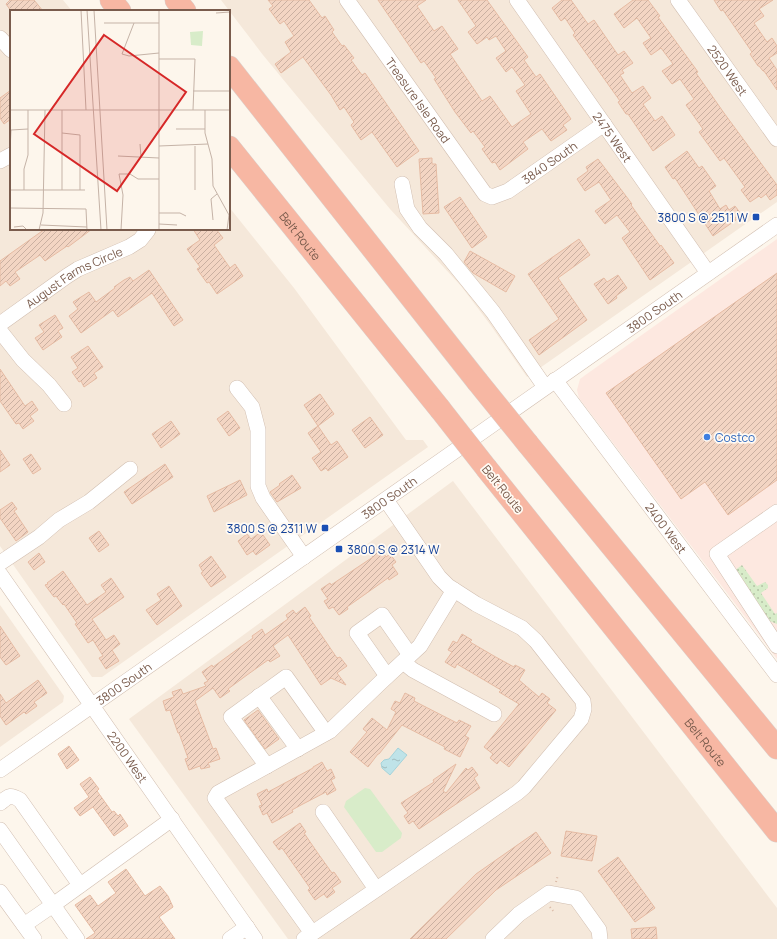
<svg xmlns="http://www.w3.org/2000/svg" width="777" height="939" font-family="Manrope,sans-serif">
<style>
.residential{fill:#f5e8da}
.commercial{fill:#fde8e0}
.green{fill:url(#green-dots)}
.pitch{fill:#d8ecc9}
.water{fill:url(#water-ripples);stroke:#a5d3da}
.building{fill:url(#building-hatch);stroke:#e6bba3}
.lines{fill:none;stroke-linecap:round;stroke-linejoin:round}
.minor-casing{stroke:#d1beb0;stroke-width:16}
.highway-casing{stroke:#dad1cd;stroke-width:23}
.path{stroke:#d9b8a5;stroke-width:2;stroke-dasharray:1 3;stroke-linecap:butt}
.minor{stroke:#fff;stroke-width:15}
.highway{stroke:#f7b7a3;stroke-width:22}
.highway-bridge-casing{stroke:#dad1cd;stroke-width:23;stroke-linecap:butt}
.highway-bridge{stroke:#f7b7a3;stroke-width:22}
.transit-dot{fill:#1a4fb4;stroke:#fffaf3;stroke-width:1.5}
.shop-dot{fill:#3f7fe0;stroke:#fffaf3;stroke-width:1.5}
.labels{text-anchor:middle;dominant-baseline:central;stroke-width:3.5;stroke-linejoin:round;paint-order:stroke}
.street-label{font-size:12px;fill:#7a5c4d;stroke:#fffaf3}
.transit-label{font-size:12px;fill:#164399;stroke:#fffaf3;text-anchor:end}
.shop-label{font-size:12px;fill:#366cbe;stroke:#fffaf3;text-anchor:start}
.inset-road{fill:none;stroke:#c5b3a7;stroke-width:1}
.view{fill:#d62828;fill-opacity:0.15;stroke:#d62828;stroke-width:2}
.inset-edge{fill:none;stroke:#7a5c4d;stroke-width:2}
</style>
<defs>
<pattern id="green-dots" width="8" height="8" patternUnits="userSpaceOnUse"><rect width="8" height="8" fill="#d8ecc9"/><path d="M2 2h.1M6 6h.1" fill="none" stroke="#b4c2a5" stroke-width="1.8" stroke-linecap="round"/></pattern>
<pattern id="water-ripples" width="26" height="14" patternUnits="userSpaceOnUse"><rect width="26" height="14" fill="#bfe3e8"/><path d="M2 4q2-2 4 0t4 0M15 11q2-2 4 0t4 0" fill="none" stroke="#a0bbbe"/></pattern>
<pattern id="building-hatch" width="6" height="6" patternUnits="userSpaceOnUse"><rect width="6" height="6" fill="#f3d5c3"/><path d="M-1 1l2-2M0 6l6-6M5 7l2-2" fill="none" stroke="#cab0a1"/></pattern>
</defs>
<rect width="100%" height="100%" fill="#fdf6ec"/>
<g class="residential">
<polygon points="0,0 63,0 72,11 11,11 11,229 229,229 229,207 294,288 406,440 423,440 428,447 102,677 92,677 0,546"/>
<polygon points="221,0 777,0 777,202 527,377 489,323 461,286 390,209 263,55"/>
<polygon points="453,481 777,908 777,939 288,939 129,719"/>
<polygon points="0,605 64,696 63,702 0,747"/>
</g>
<polygon class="commercial" points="777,239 777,659 579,398 577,390 580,379 584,376"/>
<polygon class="green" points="742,565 757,586 765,582 768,585 768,588 761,593 775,614 777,613 777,624 767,620 734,571"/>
<polygon class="pitch" points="365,788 370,789 402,833 401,838 382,852 376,852 344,807 346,801"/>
<polygon class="water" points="398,748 407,755 390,775 382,768 381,763 384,760 389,759"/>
<g class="building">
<polygon points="10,0 34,0 43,11 11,11 6,4"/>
<polygon points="268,0 309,0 322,18 325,16 334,30 332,32 342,46 344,45 354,58 351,60 362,75 365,73 419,151 397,167 372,132 361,140 351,125 354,122 344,107 340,110 331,95 303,57 281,73 275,64 291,52 285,42 294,36 284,21 280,24 269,9 273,6"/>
<polygon points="378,0 426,0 417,6 434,31 442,26 458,49 450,54 482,101 490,96 512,127 531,114 516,91 525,85 512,67 506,72 496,58 506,51 496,36 489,40 487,37 477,44 468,32 476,26 458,0 487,0 528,57 524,60 536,77 540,74 571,119 563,125 567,130 551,141 542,129 523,142 528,149 500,170 495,162 492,163 482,149 485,147 473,131 471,133 455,112 434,79 436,78 424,61 421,63"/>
<polygon points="562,0 571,0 588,24 594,20 618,55 624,51 633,63 622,70 624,73 620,75 632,93 643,86 651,98 643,104 655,121 662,116 675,135 653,151 628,114 626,114 618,102 620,101 573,35 575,33 565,18 561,21 552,8"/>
<polygon points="633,0 648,0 660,16 658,17 698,72 696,73 724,113 777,185 777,195 770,200 766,194 761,198 759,196 750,202 741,190 745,187 724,158 720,161 699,132 703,129 686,105 694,99 680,79 672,84 662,71 673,64 661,48 651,55 643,43 651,38 637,18 624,28 614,14"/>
<polygon points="714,0 773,0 759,9 764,16 754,23 767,42 772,38 777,46 777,53 769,58 777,70 777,90 764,71 763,71 759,66 758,66 750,54 752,52 723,10 721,11"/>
<polygon points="11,90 11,119 4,124 0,118 0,98"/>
<polygon points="687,151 699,168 702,166 716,186 709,191 720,209 726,205 729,210 735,206 741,214 735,218 736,220 713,236 675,178 673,179 665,167"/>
<polygon points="432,158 432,164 436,164 439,213 423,214 419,159"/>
<polygon points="598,159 632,204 631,205 660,246 661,245 674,263 650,280 622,238 630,232 617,215 605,224 595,211 611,200 599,182 585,191 577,179 588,171 586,167"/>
<polygon points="460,197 487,237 472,248 444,207"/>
<polygon points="45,229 92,229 68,247 67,246 45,261 40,255 15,272 20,279 10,286 6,281 0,286 0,261"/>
<polygon points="193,229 216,229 223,238 214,245 230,268 235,264 243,276 217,294 209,282 207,283 197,269 200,267 187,249 200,240"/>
<polygon points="579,239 590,255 558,278 587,320 539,355 529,340 559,319 528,274"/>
<polygon points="470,251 515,276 506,292 473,273 464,262"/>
<polygon points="149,270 183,320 174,326 152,293 118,317 113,310 81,333 69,316 78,309 73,302 89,292 96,302 115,288 114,287 124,280 130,277 133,281"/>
<polygon points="777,273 777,480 728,515 705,482 681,499 606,393"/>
<polygon points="618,275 627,288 616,296 617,298 608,304 594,284 604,278 607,282"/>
<polygon points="55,315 63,328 58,331 62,337 43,350 35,338 44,332 39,325"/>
<polygon points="88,346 103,367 94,373 97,378 84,387 81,381 79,382 72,372 78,368 71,357"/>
<polygon points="0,369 25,406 32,401 38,410 30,416 34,421 23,429 19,423 16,424 0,401"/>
<polygon points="320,394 334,414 318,426 304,405"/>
<polygon points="228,411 240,428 229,436 217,419"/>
<polygon points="370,417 383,435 365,448 352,430"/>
<polygon points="171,421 180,434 161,448 152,434"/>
<polygon points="318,426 331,445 337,441 348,457 328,471 326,468 321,471 312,458 321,452 308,433"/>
<polygon points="0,450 10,465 0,472"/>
<polygon points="31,454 41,469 33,474 23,459"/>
<polygon points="165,464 173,477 132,504 124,492"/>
<polygon points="292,475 301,488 277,502 270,492 280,485 279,484"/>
<polygon points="240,480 247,495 214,512 207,496"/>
<polygon points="12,502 17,509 14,511 28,532 16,541 0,518 0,510"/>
<polygon points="99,531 109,545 99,552 89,538"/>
<polygon points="261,532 270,545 256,555 253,551 247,555 238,541 247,534 251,539"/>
<polygon points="380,547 386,557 390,554 396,562 392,565 398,574 389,580 388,578 347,607 348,609 339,615 333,607 329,609 324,601 328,599 321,589 330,583 331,585 373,557 371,554"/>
<polygon points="39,553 45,562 34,570 28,562"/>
<polygon points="211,556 226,577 211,587 201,573 203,572 199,565"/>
<polygon points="63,571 87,605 106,592 101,585 111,578 124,597 92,619 106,640 114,635 120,644 112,650 119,661 106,669 99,658 103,656 93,640 88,643 75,624 77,623 64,604 63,605 56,596 54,597 45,585 48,584 47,583"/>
<polygon points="169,586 182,606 157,625 146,610 161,600 157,594"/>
<polygon points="305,607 311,616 309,617 322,636 337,658 340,657 347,666 337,673 346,685 331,678 321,685 288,635 273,646 280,656 270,662 268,660 247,675 228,689 230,691 220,698 213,688 195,701 213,749 216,748 220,759 208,763 210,767 201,769 200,766 189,770 185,759 188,758 179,733 178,733 170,710 166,711 163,701 174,697 172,692 181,689 183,694 206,686 204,683 208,681 202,672 212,665 213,667 235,651 253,638 252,636 262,629 265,635 288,619 286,615 293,610 296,614"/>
<polygon points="0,626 20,656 6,665 0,657"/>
<polygon points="462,634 472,640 470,642 494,656 514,667 515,665 525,670 519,680 539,697 542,693 550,699 547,703 556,710 509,767 500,760 497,764 490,758 493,754 484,747 519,704 499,692 501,690 457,664 455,668 445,662 452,652 448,650 453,641 457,643"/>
<polygon points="38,680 47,693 34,702 37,706 26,714 24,712 6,725 0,716 0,694 6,703"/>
<polygon points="405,693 415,698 414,701 457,723 459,720 471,726 465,736 469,738 460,757 444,749 445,747 402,725 379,754 378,754 368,767 350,752 367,732 363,729 372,718 387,730 396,712 391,709 395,701 400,703"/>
<polygon points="258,710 279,739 265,749 244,720"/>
<polygon points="69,746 79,760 67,769 58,754"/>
<polygon points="322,762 327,771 331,769 335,778 331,780 336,790 327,795 326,792 301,805 292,810 293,812 272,823 267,813 263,815 259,806 262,805 257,794 267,789 268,792 313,768 313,767"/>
<polygon points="456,764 443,791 446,793 466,768 468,770 472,767 478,775 474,778 480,788 419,829 413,821 409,824 404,816 408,813 401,803 434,782 433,780"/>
<polygon points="90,777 99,789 97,791 112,812 114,811 118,816 120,814 128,826 114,836 93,807 80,816 74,808 89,797 80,784"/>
<polygon points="300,823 306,832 304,833 317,852 332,873 334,872 341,882 332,888 335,892 327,898 324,894 315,900 308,890 310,888 282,848 279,850 273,842"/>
<polygon points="566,831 597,836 592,861 561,856"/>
<polygon points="536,832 551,853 496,890 446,939 410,939 476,874"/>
<polygon points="618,857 655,908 635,922 598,871"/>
<polygon points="126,869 145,896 160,886 168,896 173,907 159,917 175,939 86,939 95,933 75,905 90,895 98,906 116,893 108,882"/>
<polygon points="656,927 657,939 632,939 631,929"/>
</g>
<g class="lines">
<g class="minor-casing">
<g id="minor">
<path id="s1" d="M347 0 485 194 492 197 508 191 604 124"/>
<path id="s2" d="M517 0 708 273"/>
<path id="s3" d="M678 0 777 139"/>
<polyline points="0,38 11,50"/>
<polyline points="0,161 11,155"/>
<polyline points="402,184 407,209 420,228 446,254 493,312 545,387"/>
<path id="s4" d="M0 324 67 276 78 269 129 247 140 240 148 230"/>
<polyline points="0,331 23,360 49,385 64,404"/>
<path id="s5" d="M555 380 777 675"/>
<polyline points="237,388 252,407 258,430 258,486 263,498 304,557"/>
<polyline points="777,512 717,554 777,646"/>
<polyline points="0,563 39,537 59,520 89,502 130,469"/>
<path id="s6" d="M0 574 255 939"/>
<polyline points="403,662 413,670 494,714"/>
<polyline points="387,676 357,633 382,615 410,655"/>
<polyline points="259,696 298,749"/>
<polyline points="267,766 231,717 286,677 326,733"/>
<path id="s7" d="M0 770 777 225"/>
<path d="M0 803C9 796 10 794 20 800L80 885"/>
<polyline points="323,812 376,889"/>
<polyline points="0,830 53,905 24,925"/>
<polyline points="0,892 34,939"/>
<polyline points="312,933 215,798 218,793 330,731 381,682 420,646 454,590"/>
<polyline points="77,939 53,905 172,819"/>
<polyline points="230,939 247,927"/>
<polyline points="304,939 517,793 524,787 581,719 584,709 583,701 536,641 522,628 476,604 448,586 439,577 386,500"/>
<polyline points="493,939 519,914 549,893 576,898 599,930 600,939"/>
</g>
</g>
<g class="highway-casing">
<g id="highway">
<polyline points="111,0 120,11"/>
<polyline points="176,0 185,11"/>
<polyline points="229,67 477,381"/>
<path id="s8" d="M229 147 440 409"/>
<polyline points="528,444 777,748"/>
<path id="s9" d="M487 469 777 831"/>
</g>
</g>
<g class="path">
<polyline points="556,882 558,875"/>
<polyline points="550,907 554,912"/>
</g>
<use href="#minor" class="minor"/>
<use href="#highway" class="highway"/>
<g class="highway-bridge-casing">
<g id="highway-bridge">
<polyline points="477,381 528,444"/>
<polyline points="440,409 487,469"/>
</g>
</g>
<use href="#highway-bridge" class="highway-bridge"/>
</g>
<g class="transit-dot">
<rect x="752" y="213" width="8" height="8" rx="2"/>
<rect x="321" y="524" width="8" height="8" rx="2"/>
<rect x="335" y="545" width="8" height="8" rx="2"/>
</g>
<circle class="shop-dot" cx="707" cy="437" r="4"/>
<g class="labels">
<g class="street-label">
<text stroke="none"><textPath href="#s3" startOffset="86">2520 West</textPath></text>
<text stroke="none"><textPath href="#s1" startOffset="123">Treasure Isle Road</textPath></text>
<text stroke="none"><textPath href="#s2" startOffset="167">2475 West</textPath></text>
<text stroke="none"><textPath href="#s1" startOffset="313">3840 South</textPath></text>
<text stroke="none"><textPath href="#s8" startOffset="114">Belt Route</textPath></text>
<text stroke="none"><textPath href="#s4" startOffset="88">August Farms Circle</textPath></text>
<text stroke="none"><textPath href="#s7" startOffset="799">3800 South</textPath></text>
<text transform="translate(503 489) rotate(51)">Belt Route</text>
<text stroke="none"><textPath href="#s7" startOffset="475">3800 South</textPath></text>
<text stroke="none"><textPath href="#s5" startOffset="185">2400 West</textPath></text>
<text stroke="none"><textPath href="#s7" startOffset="151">3800 South</textPath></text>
<text stroke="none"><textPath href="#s9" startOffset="350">Belt Route</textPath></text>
<text stroke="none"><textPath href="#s6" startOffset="223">2200 West</textPath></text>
</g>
<g class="transit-label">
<text x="748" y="217">3800 S @ 2511 W</text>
<text x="317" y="528">3800 S @ 2311 W</text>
<text x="347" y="549" text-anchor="start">3800 S @ 2314 W</text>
</g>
<g class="shop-label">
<text x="715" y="437">Costco</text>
</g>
</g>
<g transform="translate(10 10)">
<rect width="220" height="220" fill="#fdf6ec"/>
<path d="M193 21 192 36 181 35 180 22Z" fill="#d8ecc9"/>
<path class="inset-road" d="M71 0 76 100M77 0 91 220M84 0 97 220M149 0V220M206 3 220 2M94 13H149M124 13 112 44 119 46 149 43M149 49H185L183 100M183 81H220M0 100H220M52 100V180M195 100V123L202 149 203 176 219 205 217 220M166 119H195M52 123 70 125V180M130 134 131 147M149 136 198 134M0 140 1 120 18 119M108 146 149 148M0 180H75M14 180V159L18 145V100M185 180V136M0 198 76 199 77 220M149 203H170L176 206M203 210 201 189 207 184M149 214 167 215M31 215 77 217M4 217 13 216 17 220M29 220 33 203 35 100M111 220 113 185 109 164H120L128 169H149"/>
<path class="view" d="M94 25 176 82 107 181 24 124Z"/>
<rect width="220" height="220" class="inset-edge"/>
</g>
</svg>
